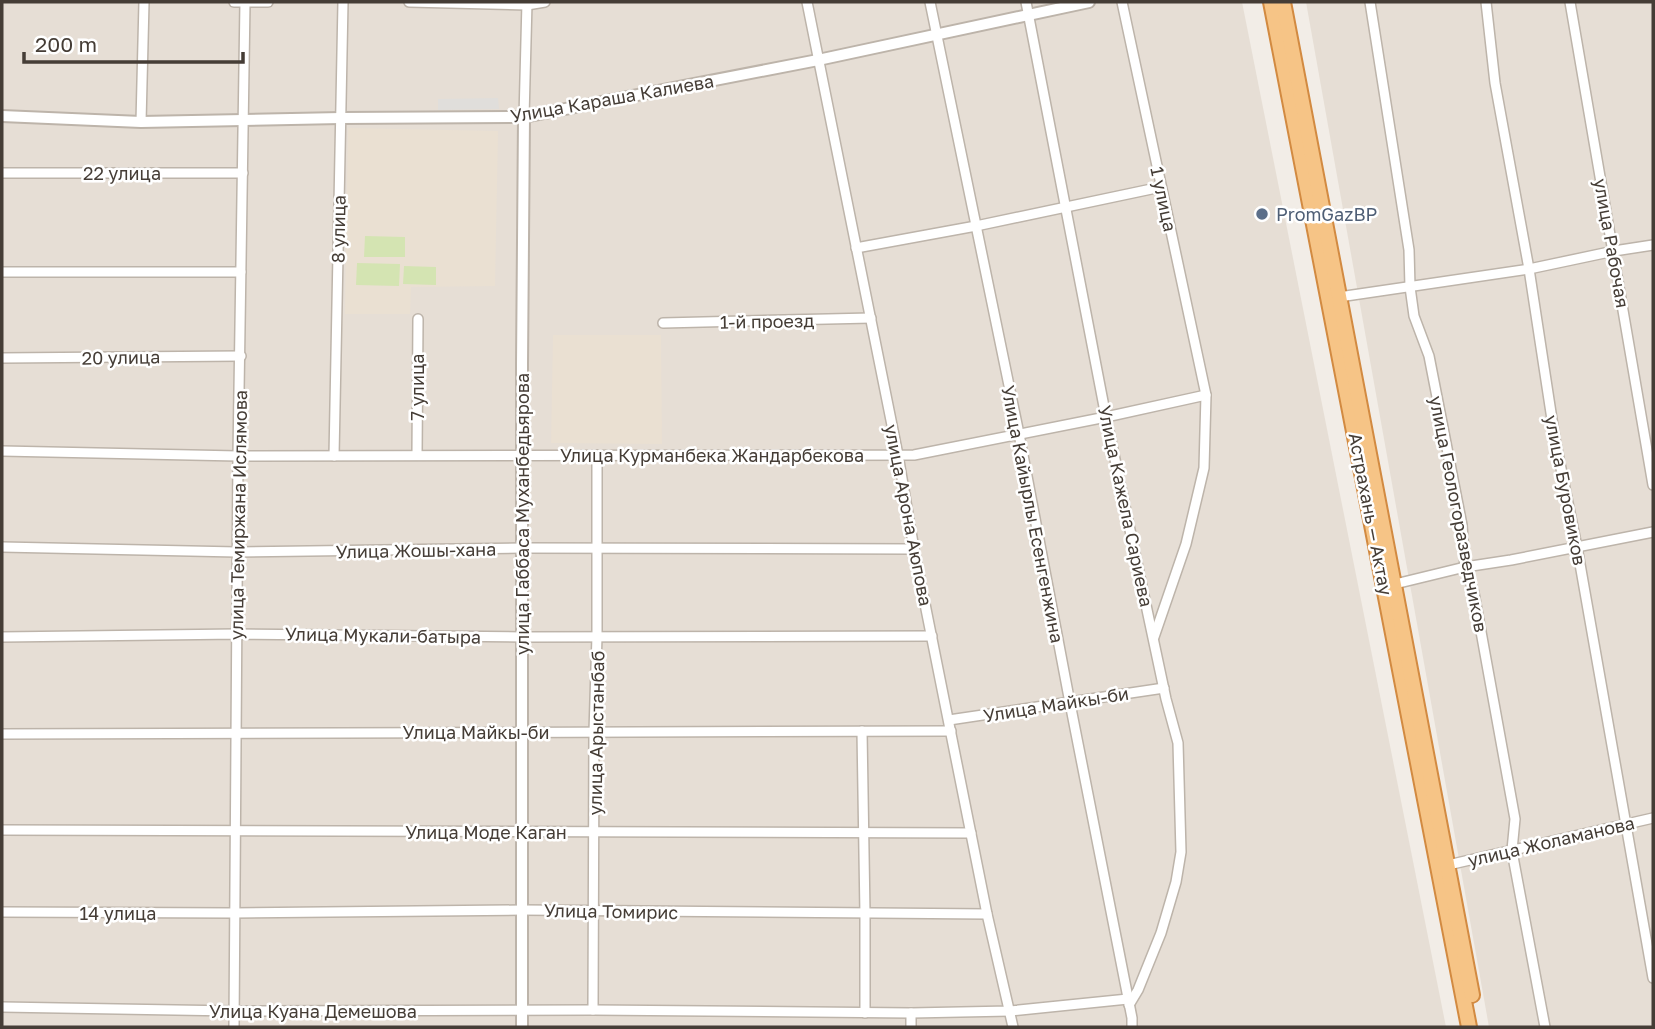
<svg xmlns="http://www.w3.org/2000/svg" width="1655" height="1029" font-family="'Golos Text',sans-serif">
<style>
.residential{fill:#e6ded5}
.education{fill:#eae0d2}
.green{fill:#d4e4b2}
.parking{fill:#e0dedb}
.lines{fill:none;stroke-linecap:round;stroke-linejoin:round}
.minor-casing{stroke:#bdb4aa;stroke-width:12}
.tertiary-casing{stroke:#bdb4aa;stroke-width:14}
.trunk-casing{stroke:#d28a41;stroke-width:18}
.minor{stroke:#fff;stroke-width:9}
.tertiary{stroke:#fff;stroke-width:10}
.trunk{stroke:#f6c486;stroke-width:14}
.service-dot{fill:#5c6f8a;stroke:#fff;stroke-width:2.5}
.labels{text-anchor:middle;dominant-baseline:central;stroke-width:5;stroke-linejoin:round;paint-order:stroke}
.street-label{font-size:18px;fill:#453d36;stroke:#fff}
.service-label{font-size:18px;fill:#4e5e75;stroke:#fff;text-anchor:start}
</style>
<rect width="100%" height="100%" fill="#f2ede7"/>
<g class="residential">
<polygon points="2,2 1242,2 1446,1027 2,1027"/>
<polygon points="1306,2 1653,2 1653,1027 1489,1027"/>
</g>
<g class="education">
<polygon points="348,128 498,131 495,286 411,287 410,314 345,314"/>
<polygon points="553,335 661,335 662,444 551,443"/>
</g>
<g class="green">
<polygon points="365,236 405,237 405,257 364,257"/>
<polygon points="357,263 400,264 399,286 356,285"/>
<polygon points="404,266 436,267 436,285 403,284"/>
</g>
<polygon class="parking" points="498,98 499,109 438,110 438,99"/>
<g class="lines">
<g class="minor-casing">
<g id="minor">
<polyline points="234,2 268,2"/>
<polyline points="409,2 527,5 545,2"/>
<polyline points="807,2 898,455 914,549 987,914 1013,1027"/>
<polyline points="930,2 1019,434 1070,703 1132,1018 1132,1027"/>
<polyline points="1026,2 1106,417 1166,699 1178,743 1181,852 1176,882 1161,933 1138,990 1129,1005"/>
<polyline points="1122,2 1206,395 1204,468 1186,544 1154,637"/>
<polyline points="1370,2 1409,250 1410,287 1414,316 1429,356 1462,525 1465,567 1474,593 1515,819 1512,850 1514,862 1545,1027"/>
<polyline points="1486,2 1495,83 1529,269 1555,439 1577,547 1653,978"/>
<polyline points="1570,2 1653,485"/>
<polyline points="524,117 527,2"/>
<polyline points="141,122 144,2"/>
<polyline points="2,173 243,173"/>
<polyline points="856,248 976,226 1161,187"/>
<polyline points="2,272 241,272"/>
<polyline points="1339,297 1529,269 1614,251 1653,245"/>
<polyline points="663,323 871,318"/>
<polyline points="2,358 241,356"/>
<polyline points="2,451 238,456 914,455 1106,417 1206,395"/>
<polyline points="417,455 418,319"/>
<polyline points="334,456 343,2"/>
<polyline points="2,547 237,552 522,548 914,549"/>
<polyline points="1391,585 1465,567 1511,560 1653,532"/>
<polyline points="2,637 237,634 522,637 932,636"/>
<polyline points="949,720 1164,688"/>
<polyline points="862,731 865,914 865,1013"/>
<polyline points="2,734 951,731"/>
<polyline points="2,830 971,833"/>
<polyline points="1448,865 1653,818"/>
<polyline points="2,912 234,913 522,910 987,914"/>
<polyline points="2,1007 233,1011 593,1010 911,1013 1010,1011 1128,999"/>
<polyline points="593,1010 594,732 597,636 597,455"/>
<polyline points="234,1027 238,456 245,2"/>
<polyline points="911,1027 911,1013"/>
</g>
</g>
<g class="tertiary-casing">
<g id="tertiary">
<polyline points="2,116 141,122 341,118 524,117 818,60 1089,2"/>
<polyline points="522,1027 522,365 524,117"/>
</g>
</g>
<g class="trunk-casing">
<g id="trunk">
<polyline points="1271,2 1469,1027"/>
<polyline points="1283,2 1472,995"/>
</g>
</g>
<use href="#minor" class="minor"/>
<use href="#tertiary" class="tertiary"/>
<use href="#trunk" class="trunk"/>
</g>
<circle class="service-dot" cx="1262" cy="214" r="7"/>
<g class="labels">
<g class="street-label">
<text transform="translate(612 98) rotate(-10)">Улица Караша Калиева</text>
<text x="122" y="173">22 улица</text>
<text transform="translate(1164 199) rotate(78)">1 улица</text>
<text transform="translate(338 229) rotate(-89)">8 улица</text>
<text transform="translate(1612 243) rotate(80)">улица Рабочая</text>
<text transform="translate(767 321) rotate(-1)">1-й проезд</text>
<text transform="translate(121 357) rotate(-1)">20 улица</text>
<text transform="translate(417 387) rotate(-90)">7 улица</text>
<text x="712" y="455">Улица Курманбека Жандарбекова</text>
<text transform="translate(1566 490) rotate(79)">улица Буровиков</text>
<text transform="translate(1126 506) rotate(78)">Улица Кажела Сариева</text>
<text transform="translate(522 514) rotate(-90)">улица Габбаса Муханбедьярова</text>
<text transform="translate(1033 514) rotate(79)">Улица Кайырлы Есенгенжина</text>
<text transform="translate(1371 514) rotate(79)">Астрахань — Актау</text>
<text transform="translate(1459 514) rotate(79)">улица Геологоразведчиков</text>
<text transform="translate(238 515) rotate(-89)">улица Темиржана Ислямова</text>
<text transform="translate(909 515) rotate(79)">улица Арона Аюпова</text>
<text transform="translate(416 550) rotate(-1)">Улица Жошы-хана</text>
<text transform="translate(383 635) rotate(1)">Улица Мукали-батыра</text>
<text transform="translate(1056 704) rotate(-9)">Улица Майкы-би</text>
<text x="476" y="732">Улица Майкы-би</text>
<text transform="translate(596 733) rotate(-89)">улица Арыстанбаб</text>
<text x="486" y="832">Улица Моде Каган</text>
<text transform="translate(1551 841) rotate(-13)">улица Жоламанова</text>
<text transform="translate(611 911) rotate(1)">Улица Томирис</text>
<text x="118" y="913">14 улица</text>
<text x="313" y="1011">Улица Куана Демешова</text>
</g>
<g class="service-label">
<text x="1276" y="214">PromGazBP</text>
</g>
</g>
<rect width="1655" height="1029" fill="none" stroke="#453d36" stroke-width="7"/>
<path d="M24 52v10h219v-10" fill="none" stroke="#453d36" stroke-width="3.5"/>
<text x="35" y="52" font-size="21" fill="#453d36" stroke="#ffffff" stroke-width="5" paint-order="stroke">200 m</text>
</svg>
